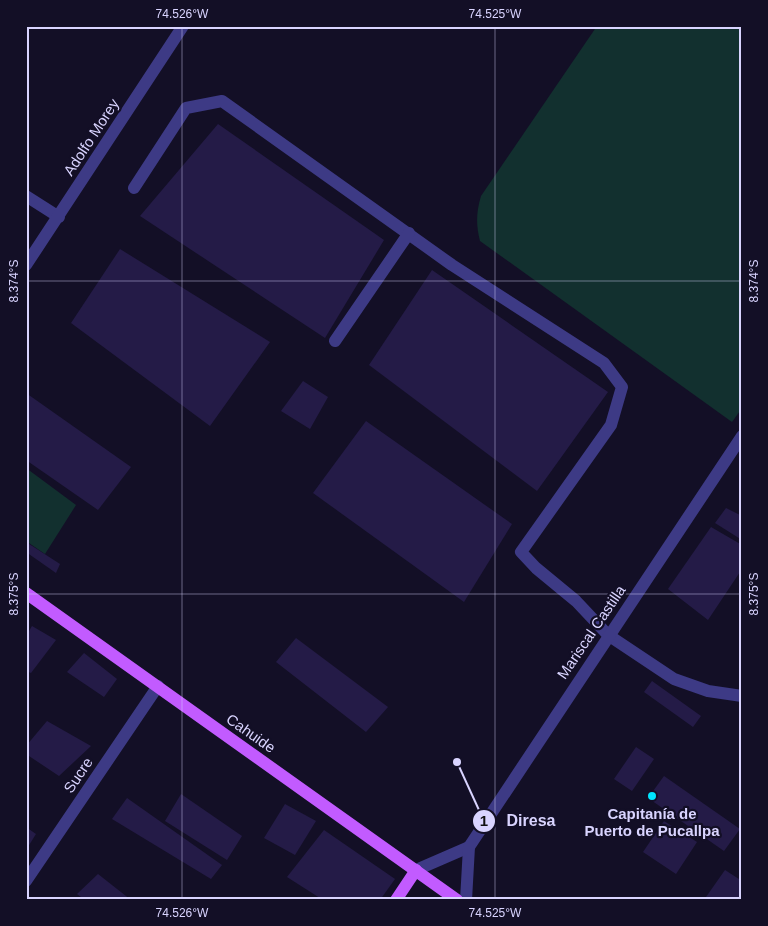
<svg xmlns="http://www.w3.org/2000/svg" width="768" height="926" font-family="Helvetica,sans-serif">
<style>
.green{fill:#12302f}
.building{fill:#241b47}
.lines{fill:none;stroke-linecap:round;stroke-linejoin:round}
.minor{stroke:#3d3a85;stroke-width:12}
.major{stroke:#c25bff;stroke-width:12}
.ticks{fill:none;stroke:#d9d4ff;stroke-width:1;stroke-opacity:0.45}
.poi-dot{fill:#00e5ff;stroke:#130f26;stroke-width:2}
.labels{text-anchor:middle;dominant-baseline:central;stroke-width:4.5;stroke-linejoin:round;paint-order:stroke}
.street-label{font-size:15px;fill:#d9d4ff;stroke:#130f26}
.poi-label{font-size:15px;font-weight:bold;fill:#d9d4ff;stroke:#130f26}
.leader{fill:none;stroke:#d9d4ff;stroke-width:2}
.callout-dot{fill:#d9d4ff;stroke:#130f26;stroke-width:2}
.mark-label{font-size:15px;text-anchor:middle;font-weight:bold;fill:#111}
.callout-label{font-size:16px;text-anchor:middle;font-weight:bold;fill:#d9d4ff;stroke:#130f26;stroke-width:4.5;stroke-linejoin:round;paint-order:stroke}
.neatline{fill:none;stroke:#d9d4ff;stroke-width:2}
.ticks-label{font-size:12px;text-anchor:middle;fill:#d9d4ff}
</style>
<rect width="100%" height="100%" fill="#130f26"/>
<g class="green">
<path d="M597 26H736L742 30V408L732 422 480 241C476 225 476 213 481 196Z"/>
<polygon points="26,468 76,505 45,554 26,541"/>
</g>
<g class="building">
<polygon points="218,124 384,240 325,338 140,216"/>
<polygon points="120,249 270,342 210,426 71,323"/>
<polygon points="432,270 608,392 537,491 369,365"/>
<polygon points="303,381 328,397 310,429 281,411"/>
<polygon points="26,393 131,467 98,510 26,460"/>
<polygon points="366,421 512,524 464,602 313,493"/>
<polygon points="726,508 742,516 742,540 715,523"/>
<polygon points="711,527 742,545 742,569 708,620 668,589"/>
<polygon points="26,542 60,564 56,573 26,552"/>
<polygon points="32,626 56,640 31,673 26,671 26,636"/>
<polygon points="296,638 388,707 366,732 276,662"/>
<polygon points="84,653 117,679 104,697 67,672"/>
<polygon points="652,681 701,716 693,727 644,692"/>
<polygon points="47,721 91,746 59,776 26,754 26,746"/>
<polygon points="636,747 654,759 632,791 614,779"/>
<polygon points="664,776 740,829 724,851 648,798"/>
<polygon points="181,794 242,836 227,860 165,821"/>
<polygon points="127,798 222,865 211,879 112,819"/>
<polygon points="285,804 316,821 295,855 264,838"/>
<polygon points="664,821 697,842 676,874 643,852"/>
<polygon points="26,827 36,834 26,850"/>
<polygon points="324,830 395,879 380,900 323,900 287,877"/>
<polygon points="725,870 742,881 742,900 710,900 706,897"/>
<polygon points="98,874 131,900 85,900 77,894"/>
</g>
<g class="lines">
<g class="minor">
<polyline points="134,188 186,108 222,101 452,265 604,363 622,387 611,425 521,552 536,568 576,601 608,635 674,679 708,691 742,696"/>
<polyline points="26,196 59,217"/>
<polyline points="26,265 183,26"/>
<polyline points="335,341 409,233"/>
<polyline points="416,870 469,847"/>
<polyline points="26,881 158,686"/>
<polyline points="466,900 469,847 742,436"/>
</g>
<g class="major">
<polyline points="26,593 457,900"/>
<polyline points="396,900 416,870"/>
</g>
</g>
<path class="ticks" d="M182 26V900M495 26V900M26 281H742M26 594H742"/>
<circle class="poi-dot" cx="652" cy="796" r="5"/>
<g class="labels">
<g class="street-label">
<text transform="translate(91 137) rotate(-57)">Adolfo Morey</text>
<text transform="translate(591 632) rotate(-56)">Mariscal Castilla</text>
<text transform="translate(251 733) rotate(35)">Cahuide</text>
<text transform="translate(78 775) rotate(-56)">Sucre</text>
</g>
<g class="poi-label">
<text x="652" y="813">Capitanía de<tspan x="652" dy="17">Puerto de Pucallpa</tspan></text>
</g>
</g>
<path class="leader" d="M457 762L484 821"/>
<g class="callout-dot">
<circle cx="457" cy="762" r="5"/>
<circle cx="484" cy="821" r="12"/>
</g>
<g class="mark-label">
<text x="484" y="826">1</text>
</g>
<g class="callout-label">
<text x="531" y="826">Diresa</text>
</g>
<rect width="768" height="926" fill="none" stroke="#130f26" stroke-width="55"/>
<rect x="28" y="28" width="712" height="870" class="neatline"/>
<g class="ticks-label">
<text x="182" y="18">74.526°W</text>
<text x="495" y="18">74.525°W</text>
<text transform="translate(14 281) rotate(-90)" y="4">8.374°S</text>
<text transform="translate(754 281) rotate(-90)" y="4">8.374°S</text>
<text transform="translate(14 594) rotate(-90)" y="4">8.375°S</text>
<text transform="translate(754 594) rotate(-90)" y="4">8.375°S</text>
<text x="182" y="917">74.526°W</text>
<text x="495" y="917">74.525°W</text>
</g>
</svg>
